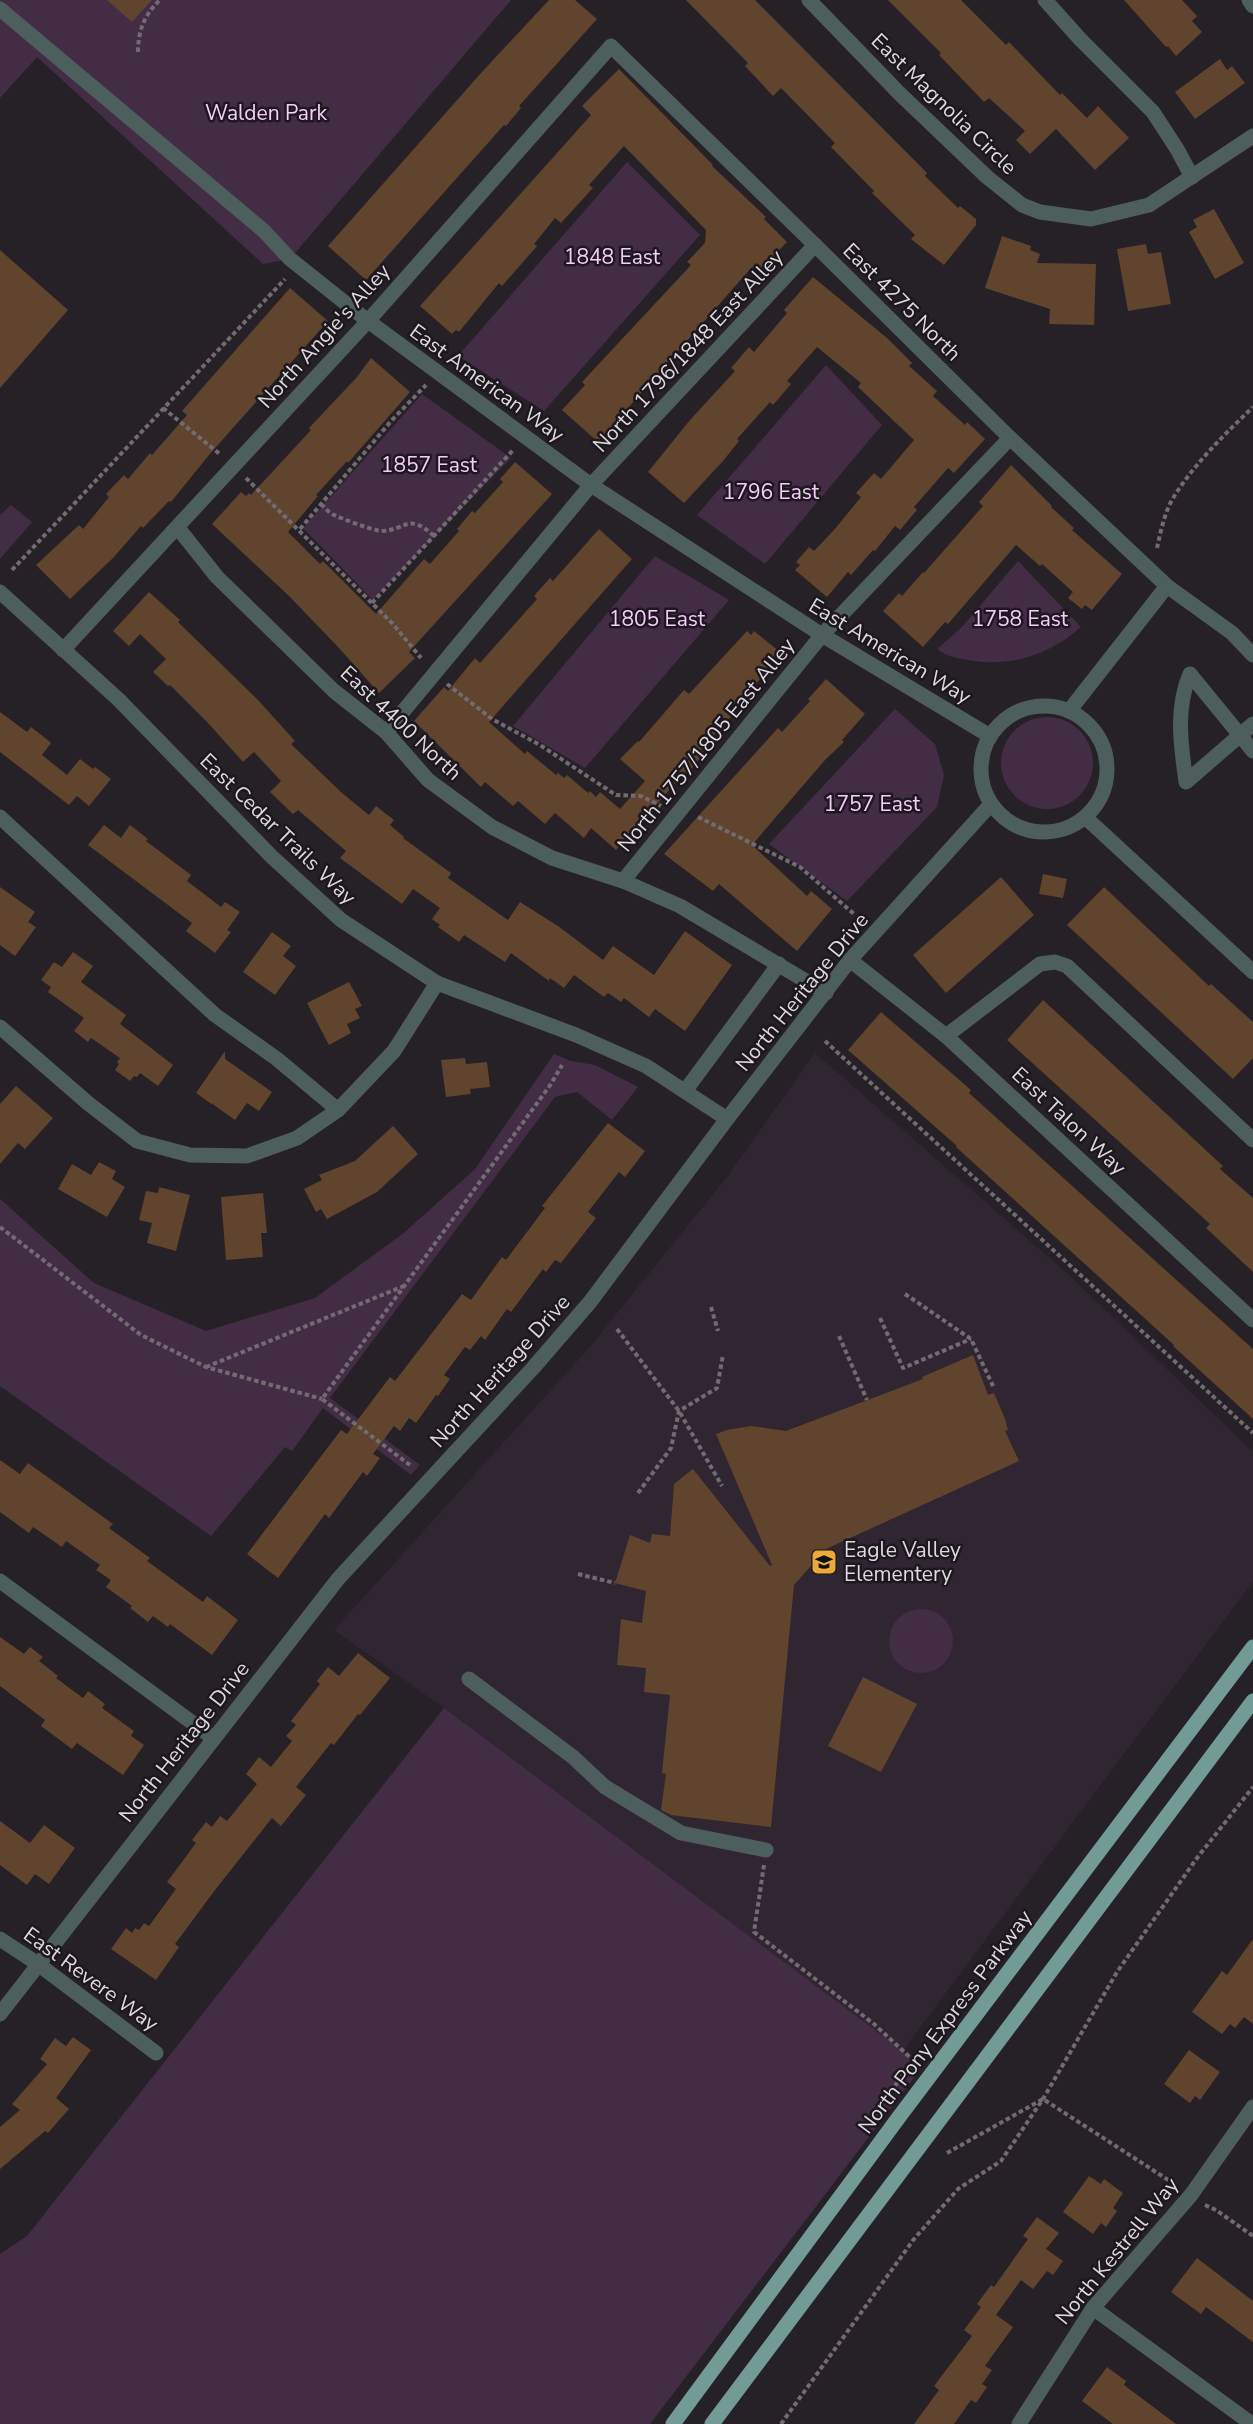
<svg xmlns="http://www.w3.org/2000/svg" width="1253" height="2424" font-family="'Nunito Sans',sans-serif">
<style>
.built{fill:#302632}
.green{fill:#422d45}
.building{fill:#60442d}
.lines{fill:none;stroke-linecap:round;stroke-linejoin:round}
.path{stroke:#726c72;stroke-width:4;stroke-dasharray:4.5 3;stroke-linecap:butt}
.minor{stroke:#4c5f5c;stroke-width:15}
.major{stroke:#739b96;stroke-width:15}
.labels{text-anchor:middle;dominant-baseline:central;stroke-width:5;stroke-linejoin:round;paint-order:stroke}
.street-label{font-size:21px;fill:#ded9de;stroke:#1d171e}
.park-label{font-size:21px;fill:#f7cbfd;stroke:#1d171e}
.poi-label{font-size:21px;fill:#ded9de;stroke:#1d171e;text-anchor:start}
</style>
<rect width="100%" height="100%" fill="#262027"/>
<polygon class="built" points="815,1053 1069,1275 1253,1452 1253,1581 901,2053 444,1708 334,1630 588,1349 727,1177"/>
<g class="green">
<polygon points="0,0 511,0 290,259 263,264 37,57 0,98"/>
<polygon points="627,162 700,235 544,411 458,356"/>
<polygon points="826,365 882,425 765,564 697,515"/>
<polygon points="422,394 511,458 373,600 303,528"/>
<polygon points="11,505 32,522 0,559 0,515"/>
<polygon points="655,556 729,600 585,768 513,726"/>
<path d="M1018 561 1081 627C1050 655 1009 668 968 660 956 658 946 656 937 649L962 627Z"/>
<polygon points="895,709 935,744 944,775 937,807 847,901 769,844"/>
<circle cx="1047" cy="763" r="46"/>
<polygon points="554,1054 571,1061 595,1065 638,1087 612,1120 577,1092 555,1097 330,1398 420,1465 411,1475 323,1408 292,1451 285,1447 211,1536 0,1386 0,1199 94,1283 206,1331 315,1298 405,1232 475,1169"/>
<circle cx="921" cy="1641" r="32"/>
<polygon points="444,1708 923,2066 650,2424 0,2424 0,2254 27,2236"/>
</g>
<g class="building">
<polygon points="107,0 152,0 132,22"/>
<polygon points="549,0 575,0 597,19 519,106 521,108 506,126 504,125 366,280 328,246 481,73"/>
<polygon points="686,0 755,0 927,173 925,176 958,208 960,206 976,219 976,225 944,265 911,239 915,235 872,193 874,191 831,147 835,143 781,88 773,96 745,66 748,63"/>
<polygon points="888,0 961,0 1006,45 1009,42 1060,95 1062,93 1087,118 1098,106 1129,138 1095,170 1056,129 1030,154 1016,140 1025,131 989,98 984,102 939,55 941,53"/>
<polygon points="1124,0 1182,0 1197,16 1192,21 1202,32 1176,56 1168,46 1166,47"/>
<polygon points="1220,59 1227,70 1232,66 1245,83 1195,119 1175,92"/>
<polygon points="619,69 713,165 712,166 766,217 764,219 787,242 757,272 752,267 598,442 562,410 585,385 582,382 691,265 687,262 705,243 706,230 624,146 589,185 593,188 561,223 555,218 534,244 537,246 502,286 499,283 459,332 456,330 452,334 420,306 591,115 582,106"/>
<polygon points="1214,209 1244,263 1215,279 1189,232 1197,227 1193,220"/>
<polygon points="1002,236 1031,246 1030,250 1040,254 1037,263 1096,264 1094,325 1049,324 1050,309 985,288"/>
<polygon points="1146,244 1148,254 1161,252 1171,304 1128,311 1117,249"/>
<polygon points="0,250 68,310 0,388"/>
<polygon points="813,277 887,338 912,363 909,366 937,391 933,396 965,425 967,422 985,439 954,473 948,468 914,507 917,510 900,530 895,526 875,551 873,550 851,575 848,572 827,597 795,570 800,565 796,562 809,547 814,551 834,530 861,497 856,493 874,473 881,479 914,440 858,387 861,383 817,347 787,381 791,384 773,405 770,402 737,439 739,441 723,461 684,503 648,472 690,420 735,371 731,368 749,347 754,352 787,313 784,310"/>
<polygon points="290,288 328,321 209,455 171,502 169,501 143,528 141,526 113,558 70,599 36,565 79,525 83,529 109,497 106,494 124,475 128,479 150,453 152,455 187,415 182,411"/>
<polygon points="371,358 410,392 348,463 347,461 316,495 318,496 288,532 320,564 323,561 376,614 424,559 430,564 459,531 457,529 472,511 475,513 503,482 500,479 515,462 552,494 409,652 415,658 379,693 339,648 289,596 212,524 241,492 246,496 249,493 251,495 311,430 309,428 357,377"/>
<polygon points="1011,465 1052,506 1051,507 1074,528 1072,530 1122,574 1092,610 1085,605 1082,609 1068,598 1073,592 1042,564 1040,566 1016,545 948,624 945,622 923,647 883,611 899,593 902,596 923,572 924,573 983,506 979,502"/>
<polygon points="599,529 632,559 489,722 525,754 527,751 556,775 558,773 564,778 567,775 588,793 590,791 596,797 600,792 620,809 645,781 620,759 638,741 639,742 684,690 689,694 747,631 751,635 754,631 785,656 770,674 767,671 742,700 744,702 701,750 705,753 687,774 685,772 616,850 591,828 584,838 555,813 545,824 518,801 513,806 485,782 481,787 414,721 444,687 448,691 475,658 480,663 537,599 534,596 550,578 553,581"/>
<polygon points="149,592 180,620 178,622 259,701 295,741 291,744 342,793 369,815 376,806 394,820 390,825 404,837 403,838 451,873 448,878 508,920 520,902 558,926 603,960 613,946 654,975 685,931 732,965 685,1031 655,1009 649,1017 624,998 621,1002 608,993 604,997 574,975 564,988 550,978 549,981 511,953 505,962 464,935 459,942 438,927 440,925 432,919 440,908 413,889 402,904 340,858 346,851 298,810 293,814 270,792 281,781 254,752 243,762 208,723 170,685 168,686 153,672 166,659 140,634 129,646 113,631"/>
<polygon points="826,679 865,714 842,740 844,742 825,760 752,845 807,896 811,891 832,909 797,951 719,884 713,891 664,854 778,728 782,732 810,701 808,699"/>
<polygon points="0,712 27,732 31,727 49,741 51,743 42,755 67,775 80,759 93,769 95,767 111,779 89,806 77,796 69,805 0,752"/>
<polygon points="104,825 121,838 130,825 148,839 146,841 191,875 187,881 221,907 225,902 240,912 227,930 231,932 215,953 186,931 192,923 88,845"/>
<polygon points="1043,874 1067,879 1063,898 1039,894"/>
<polygon points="1001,877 1034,915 946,993 913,955"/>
<polygon points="0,887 35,912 28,922 36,927 15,956 0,945"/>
<polygon points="1104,887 1209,986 1211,984 1253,1022 1253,1058 1233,1079 1067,925"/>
<polygon points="272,932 291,946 283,956 296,966 275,995 243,972"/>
<polygon points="73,952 93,966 81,982 126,1015 120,1024 173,1065 158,1086 140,1073 137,1077 134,1076 130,1081 115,1070 119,1064 117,1062 120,1058 91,1038 88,1042 74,1031 84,1018 48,992 51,987 41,980 54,962 62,967"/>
<polygon points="349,982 362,1006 355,1009 360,1018 347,1024 351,1033 329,1045 307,1003"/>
<polygon points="1043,1000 1223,1166 1220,1169 1253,1198 1253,1272 1206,1228 1210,1224 1007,1040"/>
<polygon points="881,1012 971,1090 969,1093 1253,1349 1253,1419 1173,1346 1174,1345 956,1147 957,1146 848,1050"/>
<polygon points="225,1051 225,1059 272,1092 259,1111 247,1103 235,1120 214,1105 214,1103 213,1105 196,1093"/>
<polygon points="465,1058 466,1064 487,1062 490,1087 470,1089 471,1094 446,1097 441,1060"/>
<polygon points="16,1086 53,1118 25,1149 18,1143 0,1164 0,1104"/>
<polygon points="608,1123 645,1151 625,1177 619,1172 588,1212 596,1218 561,1263 555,1260 546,1272 543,1269 511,1312 507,1309 485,1340 481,1336 470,1350 465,1347 444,1375 450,1379 438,1396 436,1395 416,1423 409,1418 400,1431 394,1426 373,1454 380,1458 367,1476 363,1472 329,1518 325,1514 278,1578 247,1554 341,1430 347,1434 390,1377 395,1381 462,1294 471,1300 502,1257 506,1260 545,1208 542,1206"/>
<polygon points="393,1126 418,1154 377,1192 327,1219 321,1209 316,1212 304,1189 322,1180 319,1175 355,1161"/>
<polygon points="99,1162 116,1171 112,1179 125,1187 107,1217 58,1189 72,1164 91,1175"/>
<polygon points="159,1187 190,1195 176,1251 147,1243 152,1223 139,1220 146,1191 158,1193"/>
<polygon points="263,1193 267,1233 261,1233 263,1257 226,1260 221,1197"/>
<polygon points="973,1355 988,1395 994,1393 1005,1419 1008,1430 1005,1431 1019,1461 826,1549 794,1585 771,1827 671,1815 661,1810 666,1774 662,1773 670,1695 644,1692 646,1668 617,1665 621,1619 642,1623 646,1591 615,1583 630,1535 650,1543 652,1534 670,1536 674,1484 693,1469 770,1566 772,1565 716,1434 727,1430 751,1426 786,1431 923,1379 922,1377"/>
<polygon points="0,1460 20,1474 28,1463 113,1524 109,1528 150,1558 147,1561 203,1602 207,1596 238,1620 212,1655 170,1624 168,1627 153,1616 148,1622 130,1608 132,1606 106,1587 111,1580 96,1570 100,1565 66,1541 62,1547 33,1527 29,1533 0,1512"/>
<polygon points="0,1637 24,1654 30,1647 43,1657 39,1661 58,1676 56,1678 83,1698 88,1691 105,1704 102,1708 134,1731 131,1736 144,1745 123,1775 77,1743 72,1749 41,1726 45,1720 0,1686"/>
<polygon points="358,1653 390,1678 360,1715 358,1714 334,1745 331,1743 296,1787 306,1795 281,1826 272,1818 215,1890 175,1944 179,1947 156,1980 111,1949 126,1928 132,1933 135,1928 139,1930 144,1923 149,1926 176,1889 167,1882 196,1843 192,1840 206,1822 212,1827 220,1816 227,1821 257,1784 246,1774 259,1757 271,1767 292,1741 286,1736 296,1725 291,1721 320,1684 317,1681 328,1667 339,1676"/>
<polygon points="863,1677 917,1704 881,1772 828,1746"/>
<polygon points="0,1821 30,1843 44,1825 75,1848 49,1884 35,1874 27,1885 0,1865"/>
<polygon points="1253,1939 1253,2024 1244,2017 1235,2028 1230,2024 1222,2034 1192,2012 1222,1971 1227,1975"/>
<polygon points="73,2037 91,2050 56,2098 69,2109 48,2133 45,2131 0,2169 0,2127 20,2110 12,2104 47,2064 40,2059 55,2038 66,2046"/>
<polygon points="1189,2050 1220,2072 1200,2100 1195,2096 1190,2103 1164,2084"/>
<polygon points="1089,2176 1101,2184 1104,2179 1123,2193 1113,2208 1117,2211 1106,2227 1101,2223 1093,2234 1063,2212"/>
<polygon points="1037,2217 1059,2233 1046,2249 1063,2261 1053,2275 1047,2271 1033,2289 1021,2280 996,2315 1013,2327 985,2366 992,2370 982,2384 987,2387 976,2403 971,2400 954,2424 914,2424 939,2390 934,2386 972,2336 964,2330 981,2307 977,2304 991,2285 994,2287 1028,2239 1023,2236"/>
<polygon points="1197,2258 1253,2301 1253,2342 1206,2307 1201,2314 1171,2292"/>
<polygon points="1107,2367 1126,2381 1124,2385 1176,2424 1113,2424 1082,2401"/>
</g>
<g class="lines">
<g class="path">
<path d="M138 52C138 31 144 15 160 0"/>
<polyline points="163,408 221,455"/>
<polyline points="246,478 392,623 421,658"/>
<path d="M321 504C325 507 328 512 332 514 337 517 377 532 382 531 406 530 408 512 434 536"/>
<polyline points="300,529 392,420 426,385"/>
<path d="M1157 548C1161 530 1165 510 1175 495 1196 462 1225 434 1253 407"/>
<polyline points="12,570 285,279"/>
<polyline points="372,603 514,449"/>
<polyline points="447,684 492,719 540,745 616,795 641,796 661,806"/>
<polyline points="698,817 800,867 854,914"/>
<polyline points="825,1041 1253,1433"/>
<polyline points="0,1227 141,1335 206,1367 322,1399"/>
<polyline points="905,1294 971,1339 994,1388"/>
<polyline points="711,1307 718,1331"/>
<polyline points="880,1318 903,1368 971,1339"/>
<polyline points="617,1329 679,1411 722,1486"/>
<polyline points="839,1336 867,1400"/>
<polyline points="206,1367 404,1286"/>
<polyline points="410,1465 322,1399 551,1084 562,1065"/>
<polyline points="638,1493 671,1448 679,1411 717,1388 723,1355"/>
<polyline points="578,1574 615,1583"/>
<polyline points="764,1865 754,1932 874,2024 914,2061 880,2105"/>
<polyline points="947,2153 1043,2099 1176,2185"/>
<polyline points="1205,2205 1216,2210 1253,2236"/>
<polyline points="781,2424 914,2239 958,2189 1001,2161 1043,2099 1117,1972 1197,1858 1253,1787"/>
</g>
<g class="minor">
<polyline points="809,0 900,94 987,177 1022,205 1040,212 1091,219 1149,205 1253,136"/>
<polyline points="1045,0 1080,39 1153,112 1177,149 1192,177"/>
<polyline points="1249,0 1253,6"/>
<polyline points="0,9 264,231 290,259 368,321 591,485 822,635 990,736"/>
<polyline points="178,528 217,577 334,691 386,732 428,780 492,827 552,858 623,881 680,906 826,993"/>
<polyline points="0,592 118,699 271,856 341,920 437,983 576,1035 646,1066 727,1119"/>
<polyline points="63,650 368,321 611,46 815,245 1010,438 1167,586 1232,633 1253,655"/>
<circle cx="1044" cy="769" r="63"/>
<polyline points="1069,711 1167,586"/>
<path d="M1253 724 1186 782C1181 746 1175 709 1190 674L1253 751"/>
<polyline points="386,732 591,485 815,245"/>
<polyline points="0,817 215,1015 277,1059 338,1110"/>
<polyline points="1085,817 1253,972"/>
<polyline points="623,881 822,635 1010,438"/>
<polyline points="850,960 946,1036 1253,1320"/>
<polyline points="0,1027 89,1104 137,1141 190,1155 247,1156 297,1138 338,1110 394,1051 437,983"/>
<polyline points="946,1036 1040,964 1055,962 1067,966 1253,1140"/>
<polyline points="685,1091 779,964"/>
<polyline points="0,1581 213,1738"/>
<polyline points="469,1679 573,1757 605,1787 681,1833 766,1850"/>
<polyline points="0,1939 38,1964 156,2053"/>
<polyline points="0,2014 338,1579 533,1368 590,1302 727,1119 850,960 991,804"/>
<polyline points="1093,2308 1252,2424"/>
<polyline points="1019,2424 1093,2308 1191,2195 1253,2107"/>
</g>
<g class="major">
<polyline points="673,2424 899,2117 1253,1647"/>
<polyline points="712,2424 1253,1701"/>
</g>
</g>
<defs>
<g id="school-square" transform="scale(1.35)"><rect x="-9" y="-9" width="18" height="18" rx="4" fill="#eca93a" stroke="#1d171e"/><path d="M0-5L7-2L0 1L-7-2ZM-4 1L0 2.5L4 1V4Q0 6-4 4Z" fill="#111"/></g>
</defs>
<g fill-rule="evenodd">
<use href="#school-square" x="824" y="1562"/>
</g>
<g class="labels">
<g class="street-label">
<text transform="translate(944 104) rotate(44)">East Magnolia Circle</text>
<text transform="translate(902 302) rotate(45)">East 4275 North</text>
<text transform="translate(324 336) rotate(-48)">North Angie's Alley</text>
<text transform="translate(688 351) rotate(-47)">North 1796/1848 East Alley</text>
<text transform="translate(487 383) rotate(36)">East American Way</text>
<text transform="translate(890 651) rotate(31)">East American Way</text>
<text transform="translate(401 723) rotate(43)">East 4400 North</text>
<text transform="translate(706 745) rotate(-51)">North 1757/1805 East Alley</text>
<text transform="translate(278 829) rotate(44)">East Cedar Trails Way</text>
<text transform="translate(802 992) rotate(-51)">North Heritage Drive</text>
<text transform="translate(1069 1121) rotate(43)">East Talon Way</text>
<text transform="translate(500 1371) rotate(-48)">North Heritage Drive</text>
<text transform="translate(184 1742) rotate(-52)">North Heritage Drive</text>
<text transform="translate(91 1979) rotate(36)">East Revere Way</text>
<text transform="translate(945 2022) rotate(-53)">North Pony Express Parkway</text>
<text transform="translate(1117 2251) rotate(-51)">North Kestrell Way</text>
</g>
<g class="park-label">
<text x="266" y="113">Walden Park</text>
<text x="612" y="257">1848 East</text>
<text x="429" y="465">1857 East</text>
<text x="771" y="492">1796 East</text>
<text x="657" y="619">1805 East</text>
<text x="1020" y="619">1758 East</text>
<text x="872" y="804">1757 East</text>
</g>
<g class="poi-label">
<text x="844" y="1550">Eagle Valley<tspan x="844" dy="24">Elementery</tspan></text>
</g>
</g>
</svg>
